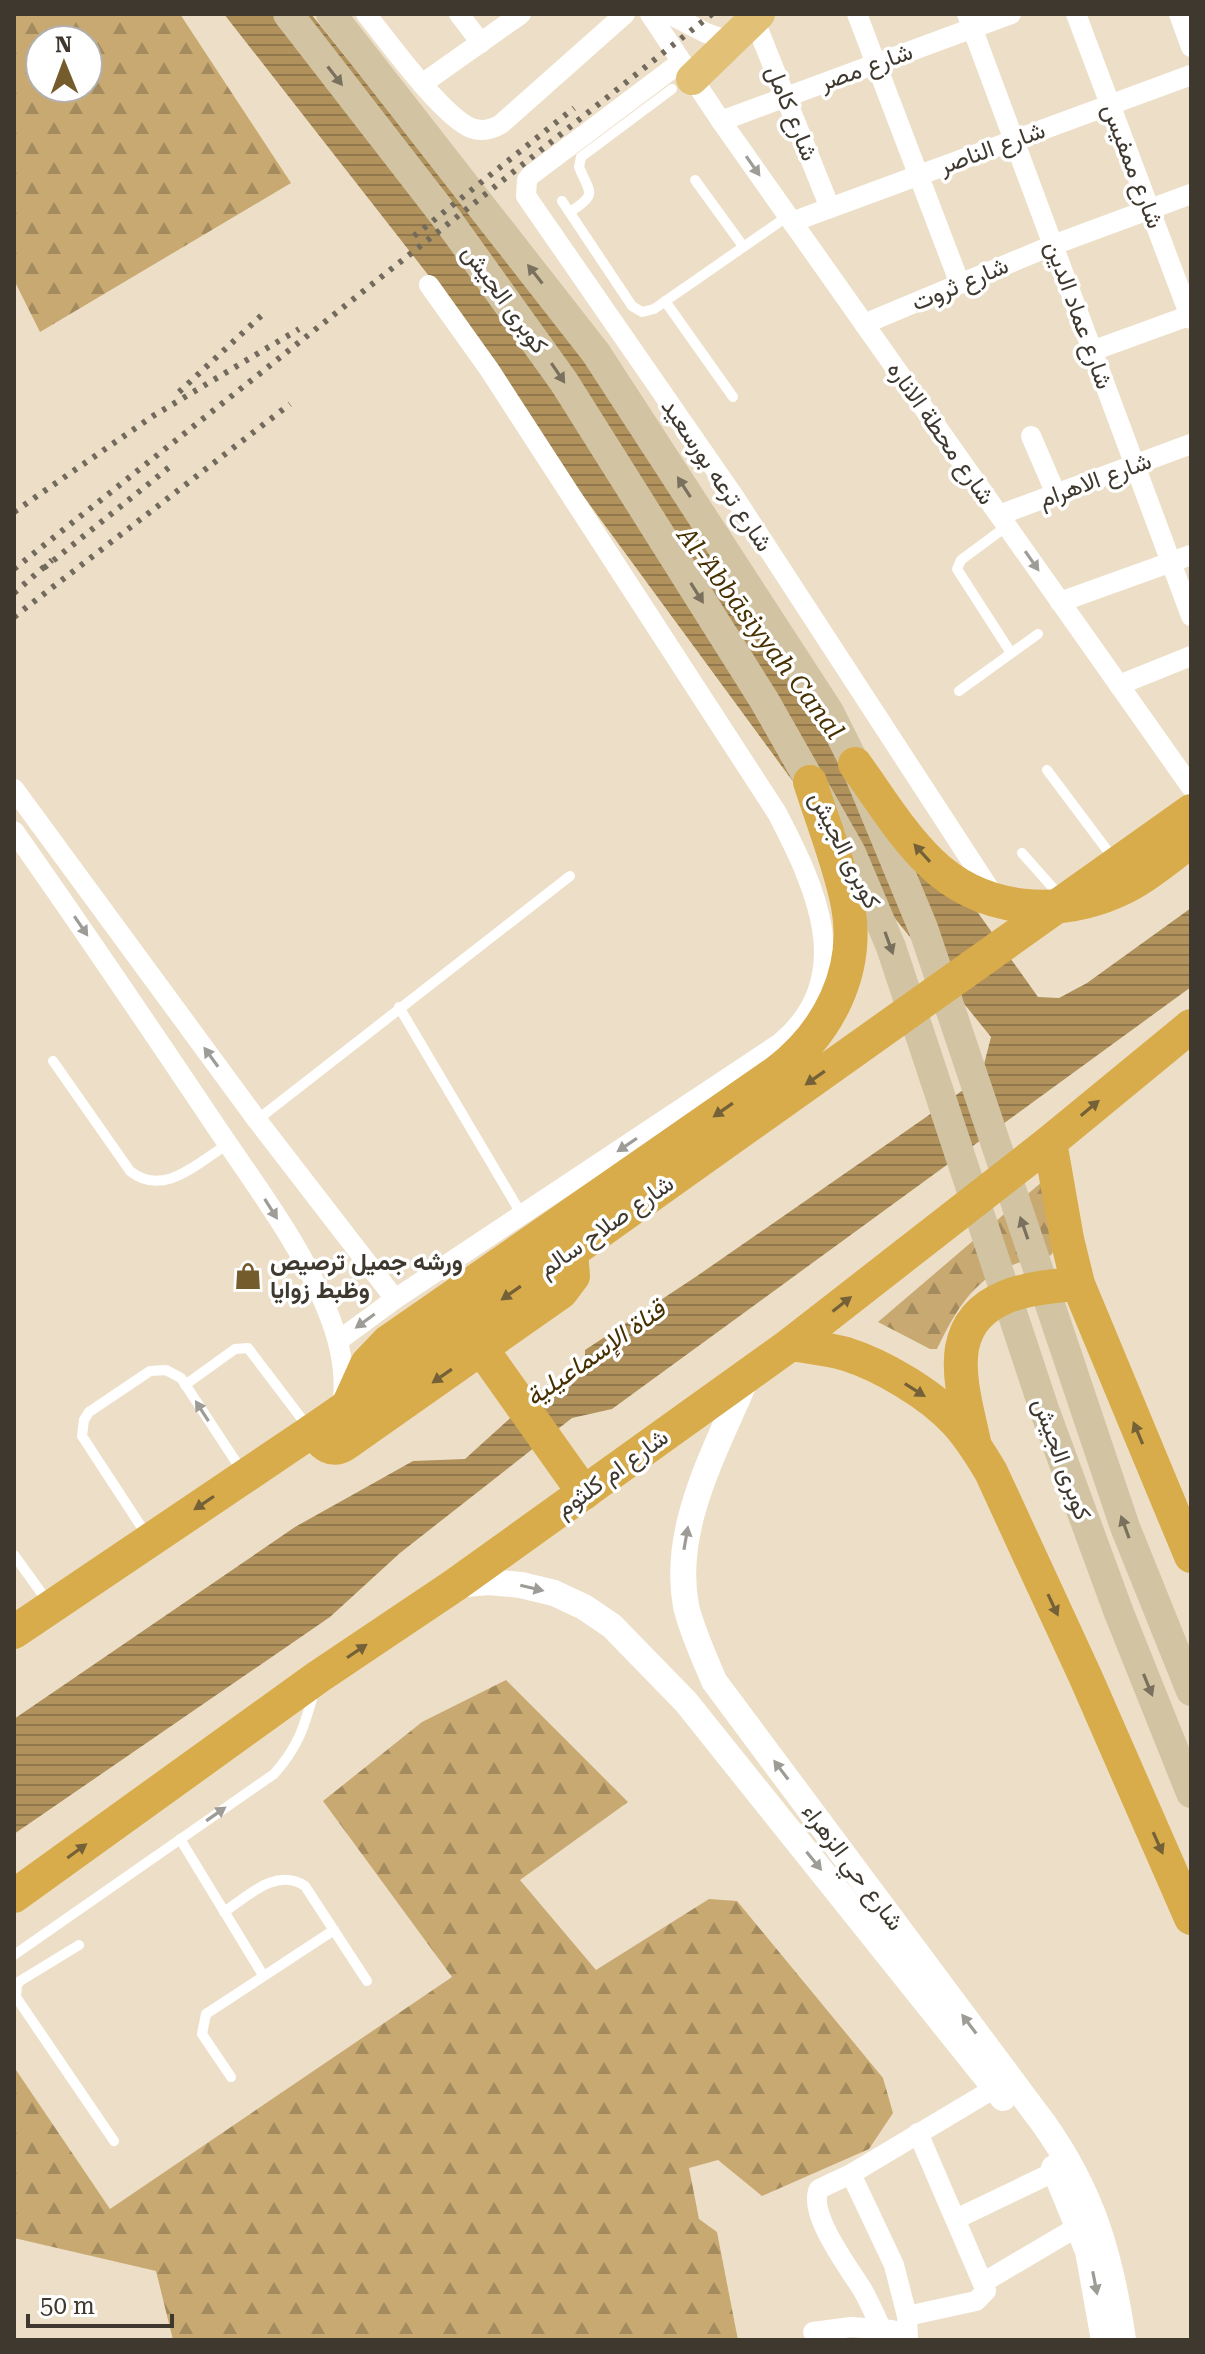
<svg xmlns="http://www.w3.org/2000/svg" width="1205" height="2354" font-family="'Roboto Serif',Vazirmatn,serif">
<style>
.forest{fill:url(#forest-firs);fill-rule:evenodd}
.water{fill:url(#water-rules)}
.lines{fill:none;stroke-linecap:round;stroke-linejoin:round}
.service{stroke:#fff;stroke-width:10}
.minor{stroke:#fff;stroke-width:20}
.tertiary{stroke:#fff;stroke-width:26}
.secondary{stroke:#d2c4a3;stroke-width:30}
.primary{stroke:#e2c177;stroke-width:32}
.trunk{stroke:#d8ac4a;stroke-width:34}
.rail{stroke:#726a5c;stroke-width:6;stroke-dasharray:4 8;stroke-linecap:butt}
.oneway{fill:#79705d}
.oneway2{fill:#9e9c97}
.oneway3{fill:#746138}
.labels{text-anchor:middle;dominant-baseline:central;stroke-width:7;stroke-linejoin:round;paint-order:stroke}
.street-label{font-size:24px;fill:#3e382f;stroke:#fff}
.poi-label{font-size:24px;font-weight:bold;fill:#3e382f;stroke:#fff;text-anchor:start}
.water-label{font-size:26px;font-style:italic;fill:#473102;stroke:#fff}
</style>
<defs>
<pattern id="forest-firs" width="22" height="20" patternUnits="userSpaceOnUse" patternTransform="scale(2)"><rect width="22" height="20" fill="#c8a972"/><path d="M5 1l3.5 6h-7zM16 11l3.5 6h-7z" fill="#a48b5e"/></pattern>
<pattern id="water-rules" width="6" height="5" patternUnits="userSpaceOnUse" patternTransform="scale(2)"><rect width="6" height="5" fill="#b1925c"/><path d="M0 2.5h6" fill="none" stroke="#91784c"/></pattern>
</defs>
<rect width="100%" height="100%" fill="#eddfc7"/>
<g class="forest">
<path d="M14 14H180L291 183 40 332 14 280ZM40 40H88V88H40Z"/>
<path d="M1043 1181 1053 1252 1051 1255C1042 1260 1031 1259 1021 1262 975 1275 956 1310 937 1349H930L878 1322Z"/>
<polygon points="506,1680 628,1802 520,1880 596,1970 709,1899 737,1901 883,2078 893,2113 869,2149 762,2196 718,2160 689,2168 699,2219 717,2232 738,2340 173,2340 156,2271 14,2238 14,2067 110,2209 452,1977 323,1801 422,1722"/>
</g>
<polygon class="water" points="224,14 311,14 541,299 1038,997 1059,998 1087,983 1191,908 1191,987 612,1409 572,1418 400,1553 330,1617 14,1834 14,1719 295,1527 413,1461 465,1459 549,1383 585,1373 585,1350 697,1276 942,1106 981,1076 991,1037 880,900 551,452 429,276"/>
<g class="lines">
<g class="service">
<polyline points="695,180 743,246"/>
<polyline points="562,201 632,306 642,312 654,309 788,216"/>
<path d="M570 212C598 194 590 194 579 167L581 157 672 89"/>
<polyline points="665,301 733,397"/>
<polyline points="1007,526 961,560 957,569 1011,653"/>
<polyline points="959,691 1038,634"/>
<polyline points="1047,770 1113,858"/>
<polyline points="1022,853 1061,897"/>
<polyline points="399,1007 522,1215"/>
<path d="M53 1061 130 1171C164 1198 197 1163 228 1144"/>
<polyline points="257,1120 570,876"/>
<polyline points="185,1385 235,1349 248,1348 308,1427"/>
<polyline points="148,1537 82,1436 84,1420 89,1412 150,1371 166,1370 181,1378 242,1471"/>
<polyline points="14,1555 48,1602"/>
<polyline points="180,1839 263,1975"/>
<path d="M224 1912C248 1896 276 1867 305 1886L367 1981"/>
<polyline points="79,1945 20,1981 17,1985 16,1997 114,2141"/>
<path d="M14 1955 274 1774C299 1746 304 1727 314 1692"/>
<polyline points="231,2077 202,2034 206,2014 334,1930"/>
</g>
<g class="minor">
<path d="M366 14C388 41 441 115 471 128 482 132 491 130 501 124L625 14"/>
<polyline points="459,14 481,43"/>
<polyline points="650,14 721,121 1191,787"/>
<polyline points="669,14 706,33 731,42"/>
<polyline points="857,14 960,284"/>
<polyline points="967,14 1191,616"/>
<polyline points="1076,14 1191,319"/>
<polyline points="1179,14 1191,47"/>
<polyline points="754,19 830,208"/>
<polyline points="681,62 531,175 527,180 526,196 735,498 996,899"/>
<polyline points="422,84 521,14"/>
<polyline points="721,121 1011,14"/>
<polyline points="792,222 1191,75"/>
<polyline points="864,324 1053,245 1191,194"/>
<polyline points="1092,351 1191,315"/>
<polyline points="1031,436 1056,494"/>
<polyline points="999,515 1191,444"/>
<polyline points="1060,602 1191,555"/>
<polyline points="1119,685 1191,656"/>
<polyline points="14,789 257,1120 395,1299"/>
<path d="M14 831C83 929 150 1028 217 1128 256 1186 301 1245 327 1310 339 1339 346 1368 343 1399"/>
<path d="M338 1341 395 1299 780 1043C859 978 815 886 777 813L489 369 429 285"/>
<path d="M851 2174 819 2189C807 2213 849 2268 862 2289 869 2301 875 2315 881 2328"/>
<polyline points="956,2219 1056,2171"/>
<polyline points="984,2282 1079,2226"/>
<polyline points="907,2316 976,2301 986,2291 918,2133"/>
<polyline points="813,2332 851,2327 892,2330"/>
<polyline points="908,2340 907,2316 894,2265 851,2174 995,2088"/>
</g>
<g class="tertiary">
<path d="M747 1376C718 1447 671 1526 686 1606 692 1632 704 1656 714 1681L1044 2124C1093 2193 1111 2257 1123 2340"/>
<polyline points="455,1585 488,1582 521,1585 554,1593 584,1607 612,1626 686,1702 1003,2098"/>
<polyline points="1054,2168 1088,2251 1104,2340"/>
</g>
<g class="secondary">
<polyline points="288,14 447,219 564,382 764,700 851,853 891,947 1044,1409 1119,1613 1191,1793"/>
<polyline points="331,14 596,353 829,712 855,764 923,928 1125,1527 1191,1691"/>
</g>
<polyline class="primary" points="692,79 759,14"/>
<g class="trunk">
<path d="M855 764C879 797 901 834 930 862 982 913 1061 919 1125 887 1148 876 1170 856 1191 841"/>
<polyline points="1050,1142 1067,1239 1078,1284 1191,1556"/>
<path d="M791 1344C809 1347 828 1349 846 1354 881 1365 931 1394 956 1422 970 1437 981 1455 991 1472L1086 1678 1191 1918"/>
<polyline points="481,1348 584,1493"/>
<path d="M348 1406 367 1364 388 1342 777 1072C828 1033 860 972 848 906 841 868 822 820 810 782"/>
<path d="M312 1431C322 1442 330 1454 345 1444L561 1292 573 1276 571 1252"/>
<path d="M974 1442C968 1413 957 1378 962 1348 972 1293 1033 1287 1078 1284"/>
<polyline points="14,1632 312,1431 571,1252 1191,811"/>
<polyline points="14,1896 318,1677 455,1585 791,1344 1050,1142 1191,1026"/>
</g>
<g class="rail">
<polyline points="414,236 574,108"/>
<polyline points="179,392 263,314"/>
<polyline points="14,512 153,416 299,329"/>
<polyline points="44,568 172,465"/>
<polyline points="14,569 712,14"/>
<polyline points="14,593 52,560"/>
<polyline points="14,617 290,404"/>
</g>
</g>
<defs><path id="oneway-solid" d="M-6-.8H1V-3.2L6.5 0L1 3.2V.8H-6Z" transform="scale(2)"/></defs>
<g class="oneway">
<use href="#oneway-solid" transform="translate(335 76) rotate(52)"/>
<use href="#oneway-solid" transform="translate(535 274) rotate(-128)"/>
<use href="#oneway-solid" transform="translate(558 373) rotate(56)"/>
<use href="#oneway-solid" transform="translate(684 487) rotate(-123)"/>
<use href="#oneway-solid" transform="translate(697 593) rotate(58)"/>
<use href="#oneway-solid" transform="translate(889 943) rotate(70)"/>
<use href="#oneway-solid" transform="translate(1024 1228) rotate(-109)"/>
<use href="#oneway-solid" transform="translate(1125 1527) rotate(-110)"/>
<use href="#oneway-solid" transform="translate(1148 1685) rotate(68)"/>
</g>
<g class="oneway2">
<use href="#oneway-solid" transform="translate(753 166) rotate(55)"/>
<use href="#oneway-solid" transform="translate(1032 561) rotate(55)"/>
<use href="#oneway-solid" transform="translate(81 926) rotate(56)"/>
<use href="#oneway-solid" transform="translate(211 1057) rotate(-126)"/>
<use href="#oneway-solid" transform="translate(627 1145) rotate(146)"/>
<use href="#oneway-solid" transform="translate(271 1209) rotate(58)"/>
<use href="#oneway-solid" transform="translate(365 1321) rotate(144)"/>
<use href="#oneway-solid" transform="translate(202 1411) rotate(-123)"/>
<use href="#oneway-solid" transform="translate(686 1538) rotate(-80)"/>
<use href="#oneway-solid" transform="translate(532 1588) rotate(13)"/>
<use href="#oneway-solid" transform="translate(781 1770) rotate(-127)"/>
<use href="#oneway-solid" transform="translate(216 1814) rotate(-35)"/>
<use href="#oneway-solid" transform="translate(814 1861) rotate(51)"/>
<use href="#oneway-solid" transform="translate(969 2024) rotate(-127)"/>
<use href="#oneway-solid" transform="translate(1095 2283) rotate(79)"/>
</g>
<g class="oneway3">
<use href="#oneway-solid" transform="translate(922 853) rotate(-132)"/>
<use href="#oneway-solid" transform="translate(815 1078) rotate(145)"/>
<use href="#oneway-solid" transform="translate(1090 1108) rotate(-40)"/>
<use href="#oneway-solid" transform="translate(723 1110) rotate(145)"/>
<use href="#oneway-solid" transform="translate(511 1293) rotate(145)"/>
<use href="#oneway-solid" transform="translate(842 1304) rotate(-38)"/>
<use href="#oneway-solid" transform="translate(442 1376) rotate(145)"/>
<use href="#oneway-solid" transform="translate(915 1390) rotate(32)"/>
<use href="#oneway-solid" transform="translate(1138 1433) rotate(-113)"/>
<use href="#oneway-solid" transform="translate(204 1503) rotate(146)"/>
<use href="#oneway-solid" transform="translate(1053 1605) rotate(65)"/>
<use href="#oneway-solid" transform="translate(357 1651) rotate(-34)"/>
<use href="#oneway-solid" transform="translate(1158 1843) rotate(66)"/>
<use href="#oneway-solid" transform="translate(77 1851) rotate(-36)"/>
</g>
<defs>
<g id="shop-bare" transform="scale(2.16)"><path d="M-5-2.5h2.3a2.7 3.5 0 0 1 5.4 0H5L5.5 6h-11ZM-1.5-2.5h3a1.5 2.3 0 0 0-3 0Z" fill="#755c2d" stroke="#fff" stroke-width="2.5" paint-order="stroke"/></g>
</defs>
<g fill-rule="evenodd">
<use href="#shop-bare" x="248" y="1276"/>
</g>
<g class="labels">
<g class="street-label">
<text transform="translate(866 67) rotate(-20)">شارع مصر</text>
<text transform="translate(792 113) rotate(68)">شارع كامل</text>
<text transform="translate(992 148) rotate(-20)">شارع الناصر</text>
<text transform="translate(1133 166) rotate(69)">شارع ممفيس</text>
<text transform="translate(960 284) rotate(-23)">شارع ثروت</text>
<text transform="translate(505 299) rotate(54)">كوبرى الجيش</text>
<text transform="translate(1079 315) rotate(70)">شارع عماد الدين</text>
<text transform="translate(941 433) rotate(55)">شارع محطة الاناره</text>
<text transform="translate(717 475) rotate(56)">شارع ترعه بورسعيد</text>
<text transform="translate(1095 480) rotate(-20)">شارع الاهرام</text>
<text transform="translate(845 850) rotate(63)">كوبرى الجيش</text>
<text transform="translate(606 1226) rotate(-35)">شارع صلاح سالم</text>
<text transform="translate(1062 1459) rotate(70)">كوبرى الجيش</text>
<text transform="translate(612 1473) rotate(-36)">شارع ام كلثوم</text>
<text transform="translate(853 1867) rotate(53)">شارع حي الزهراء</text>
</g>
<g class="poi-label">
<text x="270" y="1262">ورشه جميل ترصيص<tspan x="270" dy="28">وظبط زوايا</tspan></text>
</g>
<g class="water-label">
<text transform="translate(761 633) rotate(53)">Al-ʿAbbāsiyyah Canal</text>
<text transform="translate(595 1353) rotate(-35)">قناة الإسماعيلية</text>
</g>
</g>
<rect width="1205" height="2354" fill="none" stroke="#3e382f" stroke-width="32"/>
<g transform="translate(64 64) rotate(359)"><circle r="38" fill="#ffffff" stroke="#b2afac" stroke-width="2"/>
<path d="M0-6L14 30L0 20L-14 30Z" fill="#755c2d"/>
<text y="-12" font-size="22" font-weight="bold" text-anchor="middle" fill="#3e382f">N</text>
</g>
<path d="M28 2314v12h144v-12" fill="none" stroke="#3e382f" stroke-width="4"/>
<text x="40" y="2314" font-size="24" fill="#3e382f" stroke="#ffffff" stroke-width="6" paint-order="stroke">50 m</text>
</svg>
